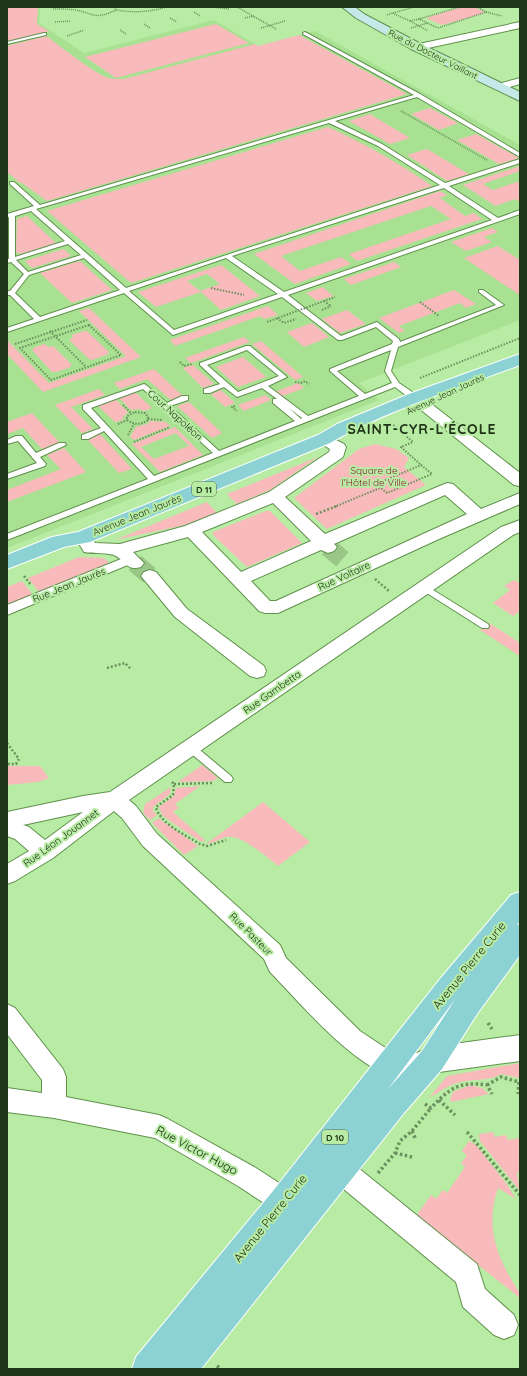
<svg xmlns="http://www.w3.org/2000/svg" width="527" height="1376" font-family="Quicksand,sans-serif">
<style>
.built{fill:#a8e192}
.green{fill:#f9babb;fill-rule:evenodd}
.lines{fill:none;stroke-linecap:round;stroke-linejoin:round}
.minor-tunnel{stroke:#9ac788;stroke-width:19;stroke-dasharray:19 10;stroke-linecap:butt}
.service-casing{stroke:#60914d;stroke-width:2}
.pedestrian-casing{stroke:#60914d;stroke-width:2}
.minor-casing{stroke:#60914d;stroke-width:2}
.tertiary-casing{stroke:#60914d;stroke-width:2}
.secondary-casing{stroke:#60914d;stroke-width:2}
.primary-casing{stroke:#fff;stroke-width:2}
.path-far3{stroke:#6c905e;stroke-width:1.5;stroke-dasharray:1 1;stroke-linecap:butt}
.path-far2{stroke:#6c905e;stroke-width:2;stroke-dasharray:1.5 1.5;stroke-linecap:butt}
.path-far1{stroke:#6c905e;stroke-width:2.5;stroke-dasharray:2 2;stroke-linecap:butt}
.path{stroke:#6c905e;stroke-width:3.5;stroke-dasharray:2.5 2.5;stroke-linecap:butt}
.service{fill:#fff;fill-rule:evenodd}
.pedestrian{fill:#fff;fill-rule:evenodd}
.minor{fill:#fff;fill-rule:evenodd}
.tertiary{fill:#fff;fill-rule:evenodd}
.secondary{fill:#c5e8e9;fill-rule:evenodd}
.primary{fill:#8cd1d3;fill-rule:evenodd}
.path-bridge{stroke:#6c905e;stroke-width:2;stroke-dasharray:1.5 1.5;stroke-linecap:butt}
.labels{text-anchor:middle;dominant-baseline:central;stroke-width:4;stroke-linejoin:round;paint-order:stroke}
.far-street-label{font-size:9px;fill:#203418;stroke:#b8eca4}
.shield{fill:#b8eca4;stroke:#4e6b42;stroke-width:1}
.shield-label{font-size:9px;font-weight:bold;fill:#203418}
.street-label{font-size:10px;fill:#203418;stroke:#b8eca4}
.park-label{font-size:10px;fill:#882533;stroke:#b8eca4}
.near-street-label{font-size:12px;fill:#203418;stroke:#b8eca4}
.district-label{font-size:14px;font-weight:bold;letter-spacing:1px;fill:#203418;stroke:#b8eca4}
</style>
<rect width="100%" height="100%" fill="#b8eca4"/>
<polygon class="built" points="7,7 40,7 39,23 84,53 214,20 258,46 315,31 520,145 520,320 359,383 379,400 7,548"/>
<g class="green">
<polygon points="7,7 38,7 37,24 49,31 7,42"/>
<polygon points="462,7 474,7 484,12 482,14 442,25 426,18"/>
<polygon points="216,24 249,43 116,78 85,57"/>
<path d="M299 35 407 94 47 201 22 183H20L7 172V46L46 36C63 48 91 71 108 78 113 79 119 79 124 79L255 44 258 46Z"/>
<polygon points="430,108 458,123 439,130 411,114"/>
<polygon points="370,114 373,116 410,138 390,144 349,121"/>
<path d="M328 127C365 144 399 163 432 186L131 283 47 211Z"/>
<polygon points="476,134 519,158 499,164 457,140"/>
<polygon points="427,149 467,173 470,174 447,181 407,155"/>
<polygon points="520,166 520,171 483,184 493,190 520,181 520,202 515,199 496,206 463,185"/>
<polygon points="440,191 447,195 440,198 465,216 474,213 482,219 357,261 349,254 451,219 431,206 281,256 300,271 341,257 351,264 295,284 254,254"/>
<polygon points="27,216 56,243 21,254 16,252 17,219"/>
<polygon points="492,228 498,232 484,237 492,242 466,251 451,242"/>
<polygon points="498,246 520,260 520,295 464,258"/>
<polygon points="64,249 71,256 32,268 25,261"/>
<polygon points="80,261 112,290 72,303 40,273"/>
<polygon points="394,262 401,267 351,285 344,279"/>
<path d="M221 265 260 296 221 310 201 292 156 307 138 292ZM207 274 220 284 200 291 187 281Z"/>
<polygon points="323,287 333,296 317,301 306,293"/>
<polygon points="454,290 476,304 466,308 460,303 399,326 405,331 399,333 379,318"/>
<polygon points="268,306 278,315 264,319 260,316 175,346 170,340"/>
<polygon points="89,308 141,357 43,392 7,354 7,340 49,383 126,356 79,311"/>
<polygon points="347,310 366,324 340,333 322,319"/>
<polygon points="312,323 329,337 304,347 287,332"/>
<polygon points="84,331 87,331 109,352 107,353 109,354 92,360 89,359 69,340 73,338 72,335"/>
<polygon points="244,337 250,342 191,363 185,358"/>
<polygon points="261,341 303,377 295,380 252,344"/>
<polygon points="44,344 49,347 53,346 72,365 70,366 71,367 56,372 52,372 32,350 34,349 33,348"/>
<polygon points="243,357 266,377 238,387 216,367"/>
<polygon points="193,365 214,384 203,388 183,368"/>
<polygon points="154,369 183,396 171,400 147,379 120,389 114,383"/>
<polygon points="298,383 304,388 280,397 275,392"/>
<polygon points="99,389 105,395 71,407 93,429 82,433 55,405"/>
<polygon points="221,390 235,403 225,407 211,394"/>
<polygon points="134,391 152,408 144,411 139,409 131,410 118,397"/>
<polygon points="266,395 271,400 244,411 238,405"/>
<polygon points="114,398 128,412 123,417 123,420 115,422 97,405"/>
<polygon points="189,402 222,433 212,438 177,406"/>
<polygon points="32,413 60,443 43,450 23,428 7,434 7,422"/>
<polygon points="150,421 166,422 170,426 134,440 130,437 136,427 147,424"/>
<path d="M175 427 203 455 160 472 132 444ZM176 433 189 446 154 459 141 447Z"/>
<polygon points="100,434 132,469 119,473 88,440"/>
<polygon points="375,444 396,449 409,458 404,467 426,485 327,529 294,498 359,449"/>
<polygon points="64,448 86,472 7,502 7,490 61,469 47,455"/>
<polygon points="318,457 270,490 237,504 227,494"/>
<polygon points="207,502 217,513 185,525 115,540"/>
<polygon points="266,511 270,511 302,543 247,567 213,535 213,532"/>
<polygon points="79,557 103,558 108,561 108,564 39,592 28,578"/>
<polygon points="514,580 520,583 520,611 513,616 493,603 510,590 504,586"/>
<polygon points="22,581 33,595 7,606 7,587"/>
<polygon points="489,623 520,643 520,656 480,630"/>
<polygon points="202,765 218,778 213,781 178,782"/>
<polygon points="7,766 40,766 49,778 38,782 7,785"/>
<polygon points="200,786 175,804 179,808 173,812 206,841 200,841 174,824 162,815 159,807 174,796 176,788"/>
<polygon points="171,787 170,794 153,807 153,811 157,815 150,820 143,813 145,804"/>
<path d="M263 802 310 842 278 866C266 857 242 834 226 837 219 839 214 843 206 844Z"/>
<polygon points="159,818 162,821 198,846 184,855 152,823"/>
<path d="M520 1063 519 1078 501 1074C489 1082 469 1078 454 1084 446 1087 437 1093 429 1098L447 1076Z"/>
<polygon points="470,1085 482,1088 489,1094 451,1102 450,1099 453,1092"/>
<polygon points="493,1132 495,1137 506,1135 508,1140 520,1138 520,1172 517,1173 520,1191 480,1141 479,1134"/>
<path d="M469 1141 476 1145 506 1183 516 1199 498 1188C484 1229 498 1259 520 1294V1298L416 1216 431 1195 436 1199 443 1190 447 1193 465 1167 461 1163 467 1156 462 1151Z"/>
</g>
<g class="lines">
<g class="minor-tunnel">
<polyline points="328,547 343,560"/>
<polyline points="135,563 150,576"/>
</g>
<g class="service-casing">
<g id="service">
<path d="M305 32 420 94 520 153V157L417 97 335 121 382 144 445 183 520 159V163L449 186 498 218 520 210V214L288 295 341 336 377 322 399 339 400 342 496 305 479 292V290H483L504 305 398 347 391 371 399 383 418 396V400H412L395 387 7 540V534L148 479 104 431 88 439H82V435L101 428 83 409V405L144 384 146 385 167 403 182 396H188V400L170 406 219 451 295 421 273 403V399H277L262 388 237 397 224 387 210 393H204V389L220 384 200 365V363L246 346H250L287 377 268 386 308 416 359 396 330 371V369L392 344 393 341 376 327 342 340H338L282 297 173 335 124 293 7 332V328L34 319 10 295H7V291H10L24 274 11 262 7 263V259H9V217L7 218V214L34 206 10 184V182H14L40 205 414 95 303 34V33ZM329 123 378 146 440 185 126 288 36 209ZM444 188 492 220 284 292 232 256ZM31 211 65 241 15 257V216ZM68 244 81 255 28 272 16 260ZM84 258 120 290 40 317 15 293 29 275ZM226 258 278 294 174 330 129 291ZM247 350 279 376 238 392 207 365ZM391 350 385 371 392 383 365 394 337 371ZM143 389 213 453 154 476 91 408ZM289 408 302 418 301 419Z"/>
<polygon points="44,33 46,33 46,35 7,44 7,42"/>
<polygon points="16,436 22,436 36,453 59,443 65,443 66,445 40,457 46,464 45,466 7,479 7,474 37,463 18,441 7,444 7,440"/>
<polygon points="425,585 488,624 489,626 488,628 482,628 422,590 421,588 422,586"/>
<polygon points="191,744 194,745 231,776 233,779 231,782 225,782 188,751 186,748 188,745"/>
</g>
</g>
<g class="pedestrian-casing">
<polygon id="pedestrian" points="131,555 135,556 137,559 135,562 7,615 7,605"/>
</g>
<g class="minor-casing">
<g id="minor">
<polygon points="520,22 520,28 419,50 414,47 419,44"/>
<polygon points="520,78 520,84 499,90 494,87 495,85"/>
<polygon points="415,393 420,395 520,473 520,486 514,485 410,401 407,398 410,395"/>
<path d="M324 434 344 444 346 447 343 457 285 497 325 534 447 483 453 484 481 509 520 493V504L439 539 278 613H265L259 611 188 537 133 552 144 563 141 567C126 571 127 562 116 556 109 552 93 554 84 552L75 537 77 533 83 531 89 533 95 543 120 544 185 526 269 492 329 452 330 449 318 442 316 439 318 436ZM445 495 467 514 276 601H270L251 581 321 550 328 553 334 551 337 547 334 544ZM273 503 311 541 241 572 202 532Z"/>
<path d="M520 520V532L513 535 129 800 136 806 157 834 280 945 286 958 360 1031 399 1057 402 1065 399 1073 390 1076C348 1060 302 1005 270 972L264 959 143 846 122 818 114 811 53 858 15 881 7 884V864L29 851 15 839 7 836V812L83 796 110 792 501 527ZM83 812 45 840 29 827 23 825Z"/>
<polygon points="150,570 156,572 187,609 264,666 266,671 264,676 257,678 250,676 175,617 141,576 144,572"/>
<polygon points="7,1004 15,1008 63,1069 66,1077 66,1097 159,1115 168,1119 256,1168 302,1198 306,1207 302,1216 293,1220 284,1216 238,1186 155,1138 54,1118 7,1112 7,1088 42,1093 42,1080 7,1034"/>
<polygon points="332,1151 341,1154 477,1264 485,1289 514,1315 518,1325 514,1335 504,1339 494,1335 463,1307 456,1282 323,1172 319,1163 323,1154"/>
</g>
</g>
<g class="tertiary-casing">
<polygon id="tertiary" points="520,1035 520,1061 432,1073 414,1080 410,1080 406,1088 396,1092 386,1088 376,1065 380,1056 390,1052 414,1054 432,1047"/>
</g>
<g class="secondary-casing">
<polygon id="secondary" points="342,7 355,7 364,14 419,43 520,92 520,101 411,49 356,18"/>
</g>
<g class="primary-casing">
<g id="primary">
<path d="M520 354V365C458 388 387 410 330 443L90 542 64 547 7 569V555L52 537 78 532 318 435 337 424 409 394Z"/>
<path d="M520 892V921L517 925 520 924V955L477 1014 442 1069 404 1113 201 1369H132L136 1357 273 1191 440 979 511 895ZM456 998 422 1051 388 1089Z"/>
</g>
</g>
<g class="path-far3">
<path d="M114 7 116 10C134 13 150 12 167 7"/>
<polyline points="212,7 229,9"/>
<polyline points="237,7 276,29"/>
<polyline points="460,7 419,19 438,28 486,12 477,7"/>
<path d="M53 9C60 9 69 9 76 10 95 14 95 20 116 10"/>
<polyline points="194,12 200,16"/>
<polyline points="486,12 502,16"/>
<polyline points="393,13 414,7"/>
<polyline points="387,15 392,13 410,21"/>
<polyline points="170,18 177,22"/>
<polyline points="245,18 254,16"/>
<polyline points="419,19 410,21 428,31"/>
<polyline points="55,22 71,21"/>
<polyline points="144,24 150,28"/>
<polyline points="261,28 285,21"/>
<polyline points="411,28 428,23"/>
<polyline points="120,30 126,34"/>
<polyline points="67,36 84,30"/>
<polyline points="401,111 487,160"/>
</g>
<g class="path-far2">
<polyline points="211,288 244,295"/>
<polyline points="324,301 331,306"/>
<polyline points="420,302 439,316"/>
<polyline points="322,310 331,306"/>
<polyline points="277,318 284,323 296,319"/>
<polygon points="89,325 121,355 51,380 20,348"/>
<polyline points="50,331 86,367"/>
<polyline points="15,344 87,320"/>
<polyline points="180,362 184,366 192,364"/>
<polyline points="420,378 520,338"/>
<polyline points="295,382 301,383 305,381 309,384"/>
<polyline points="123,405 131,413"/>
<polyline points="235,406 232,407 237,411"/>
<path d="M135 412 145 413 148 417 147 421C140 425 134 425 127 420V416Z"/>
<polyline points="148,419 163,420"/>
<polyline points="391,423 413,442 401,447 421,465"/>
<polyline points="118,424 127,420"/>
<polyline points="128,435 134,424"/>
<polyline points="134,442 170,427"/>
<polygon points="421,465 432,474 387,493 376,484"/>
<polyline points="334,507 380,488"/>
</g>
<g class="path-far1">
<polyline points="316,514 337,506"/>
<polyline points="24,576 31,585"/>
<polyline points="375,579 389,591"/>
<polyline points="107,668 125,663 130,668"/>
<polyline points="7,743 19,759 16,764 7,764"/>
<path d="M172 782 174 784 173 795 156 807C159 823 187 836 200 844L207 846 226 840"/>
<polyline points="174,784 212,783"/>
</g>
<g class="path">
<polyline points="488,1023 492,1029"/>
<polyline points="487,1085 501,1077 519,1082 518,1094"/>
<polyline points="439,1100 455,1115"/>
<path d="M425 1104 431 1108C450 1088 459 1081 487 1085L492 1094"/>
<polyline points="412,1131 416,1140"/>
<polyline points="467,1132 520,1195"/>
<polyline points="395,1153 412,1157"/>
<polyline points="378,1173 395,1153 400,1141 412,1131 431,1108"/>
<polyline points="217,1366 221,1369"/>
</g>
<use href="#service" class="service"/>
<use href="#pedestrian" class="pedestrian"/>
<use href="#minor" class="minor"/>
<use href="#tertiary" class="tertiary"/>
<use href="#secondary" class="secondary"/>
<use href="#primary" class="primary"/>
<polyline class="path-bridge" points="267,322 335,297"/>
</g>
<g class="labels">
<g class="far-street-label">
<text transform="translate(433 54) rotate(27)">Rue du Docteur Vaillant</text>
<text transform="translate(445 394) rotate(-25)">Avenue Jean Jaurès</text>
</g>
<g class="shield">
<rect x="192" y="482" width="24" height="14" rx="3"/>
<rect x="322" y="1130" width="26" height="14" rx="3"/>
</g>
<g class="shield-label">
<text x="204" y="489">D 11</text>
<text x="335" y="1137">D 10</text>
</g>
<g class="street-label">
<text transform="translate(175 415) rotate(42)">Cour Napoléon</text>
<text transform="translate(137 515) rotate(-22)">Avenue Jean Jaurès</text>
<text transform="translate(344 576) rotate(-25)">Rue Voltaire</text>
<text transform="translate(69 585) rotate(-22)">Rue Jean Jaurès</text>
<text transform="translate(272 692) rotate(-35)">Rue Gambetta</text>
<text transform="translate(61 838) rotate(-36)">Rue Léon Jouannet</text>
<text transform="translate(251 934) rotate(45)">Rue Pasteur</text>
</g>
<g class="park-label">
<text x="374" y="470">Square de<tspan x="374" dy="12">l'Hôtel de Ville</tspan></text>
</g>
<g class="near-street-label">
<text transform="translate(469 965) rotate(-51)">Avenue Pierre Curie</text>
<text transform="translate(197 1150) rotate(28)">Rue Victor Hugo</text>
<text transform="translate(270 1218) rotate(-51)">Avenue Pierre Curie</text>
</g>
<g class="district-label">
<text x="422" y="429">SAINT-CYR-L'ÉCOLE</text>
</g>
</g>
<rect width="527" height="1376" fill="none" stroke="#203418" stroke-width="16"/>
</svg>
